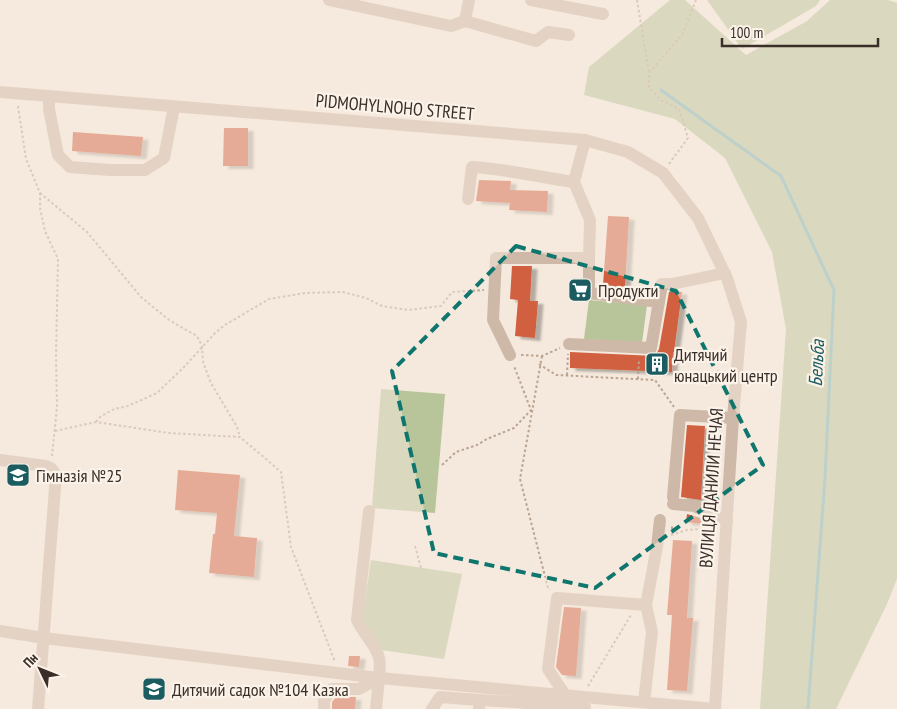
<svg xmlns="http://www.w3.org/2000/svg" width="897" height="709" font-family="'PT Sans Narrow',sans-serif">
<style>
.green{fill:#b8c59b}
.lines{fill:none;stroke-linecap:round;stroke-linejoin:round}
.stream{stroke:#79b2b4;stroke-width:3}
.building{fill:#d0613f;filter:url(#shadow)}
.path{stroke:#baa391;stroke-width:2;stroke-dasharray:2.5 2.5;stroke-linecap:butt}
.minor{stroke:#ceb9a8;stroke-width:12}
.marked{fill:none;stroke:#0f766e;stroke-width:4;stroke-dasharray:10 6;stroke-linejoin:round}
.labels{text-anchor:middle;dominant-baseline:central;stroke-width:4.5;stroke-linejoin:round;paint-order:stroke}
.street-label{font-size:18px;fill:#3a2e28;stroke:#fbf3ea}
.poi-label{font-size:18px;fill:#3a2e28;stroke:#fbf3ea;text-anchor:start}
.water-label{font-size:19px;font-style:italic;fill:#1a5c60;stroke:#fbf3ea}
</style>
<defs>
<filter id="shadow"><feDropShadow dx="5.5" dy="3" stdDeviation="1" flood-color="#0004"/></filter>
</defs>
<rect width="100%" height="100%" fill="#f5e9dd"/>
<g class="green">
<polygon points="670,0 685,0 746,55 807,21 830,0 888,0 897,3 897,579 887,604 836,709 760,709 786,329 772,252 725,158 675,119 584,95 589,67"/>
<polygon points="707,0 820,0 816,6 742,49"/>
<polygon points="589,300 647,305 642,343 584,339"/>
<polygon points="381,389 445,394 435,513 372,508"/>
<polygon points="371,560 462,574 444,659 381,650 362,621"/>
</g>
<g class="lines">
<polyline class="stream" points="661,90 781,176 834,290 825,478 808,709"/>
</g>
<g class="building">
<polygon points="224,128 248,128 248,166 223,166"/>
<polygon points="73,132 143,137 141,156 72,151"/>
<polygon points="479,180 511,181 510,190 548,191 547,212 509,210 510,203 476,201"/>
<polygon points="608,216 629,217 625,287 603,285"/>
<polygon points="512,266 532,266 530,301 538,301 535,338 515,336 518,300 510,299"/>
<polygon points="676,291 682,292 674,352 673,352 672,372 570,368 570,352 655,356 659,349 669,292"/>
<polygon points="687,425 705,426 701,500 681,497"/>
<polygon points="178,470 240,475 234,536 257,538 254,577 209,573 213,534 215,534 217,513 175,510"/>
<polygon points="687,514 704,519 703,524 686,522"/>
<polygon points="673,540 692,541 687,618 693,618 687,691 667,690 672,615 667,615"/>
<polygon points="564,607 581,608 576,676 562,675 556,667"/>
<polygon points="349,656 360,656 359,667 348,666"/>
<polygon points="336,697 356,697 355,709 332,709 332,702"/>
</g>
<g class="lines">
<g class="path">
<polyline points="637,0 649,73"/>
<polyline points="18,106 26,159 40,193 40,208 45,231 58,259 56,356 57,407 52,456"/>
<polyline points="669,164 688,138 679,109 661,100 649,87 649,73 682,35 696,0"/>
<polyline points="40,193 87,232 141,297 169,320 197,336 202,346 203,362 211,383 237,427 240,437"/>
<polyline points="521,355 542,356 560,348"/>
<polyline points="542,356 520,479 548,588 550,590"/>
<polyline points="539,364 556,375 655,380 674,407"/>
<polyline points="567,375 568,354"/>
<polyline points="638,379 639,359"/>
<polyline points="96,422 100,417 114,409 128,406 157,393 185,366 216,332 225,325 269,299 305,293 343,292 366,298 382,306 408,310 441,306 452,292 484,290"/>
<polyline points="55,431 96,422 169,433 240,437 281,472 291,547 335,662"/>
<polyline points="442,465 456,452 477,445 487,439 514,428 531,410 514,366"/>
<polyline points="672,534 672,524"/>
<polyline points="671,535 687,530 712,528"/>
<polyline points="415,546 421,568"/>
<polyline points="588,686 631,615"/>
</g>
<g class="minor">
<polyline points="329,0 451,26 465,21"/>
<polyline points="469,0 465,21 536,41 548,32 569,35"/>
<polyline points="531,0 603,14"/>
<polyline points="0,92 585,140 628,152 663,173 698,218 727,278 741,322 733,418 715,709"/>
<polyline points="49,96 49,109 58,155 70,167 110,170 145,170 164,158 174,107"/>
<path d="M468 199 472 167C506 169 539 177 574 182"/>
<polyline points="589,258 589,293 659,302"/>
<polyline points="569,344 651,348 662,284 672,284 725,273"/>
<polyline points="510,355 493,320 496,258 589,258 590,220 574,182 585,140"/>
<polyline points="0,460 46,466 51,468 56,475 38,709"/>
<polyline points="673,497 680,415 733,418"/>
<polyline points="673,504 694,506 727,521"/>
<polyline points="0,631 44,638 379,678 715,709"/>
<polyline points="565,695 548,669 557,598 646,605"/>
<polyline points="644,702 652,632 646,605 657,547 660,520"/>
<path d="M324 709V700L332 689H359L379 678C379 672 381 664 379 658 376 644 363 634 357 620L369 511"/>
<polyline points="376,709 379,678"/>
<polyline points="432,709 440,697 479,700"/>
<polyline points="479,709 479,700 530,703"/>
<polyline points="529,709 530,703 585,707"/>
</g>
</g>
<path d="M0 0H897V709H0ZM516 246 676 291 763 465 595 588 434 553 392 371Z" fill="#f5e9dd" fill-opacity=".55" fill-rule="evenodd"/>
<path class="marked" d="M516 246 676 291 763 465 595 588 434 553 392 371Z"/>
<defs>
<g id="supermarket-square" transform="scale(1.25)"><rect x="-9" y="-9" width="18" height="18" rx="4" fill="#1a5c60" stroke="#fbf3ea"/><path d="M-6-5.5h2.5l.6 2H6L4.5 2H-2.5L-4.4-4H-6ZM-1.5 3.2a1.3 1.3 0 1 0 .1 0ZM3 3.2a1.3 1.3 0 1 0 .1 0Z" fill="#fff"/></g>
<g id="building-square" transform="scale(1.25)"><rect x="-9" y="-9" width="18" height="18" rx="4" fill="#1a5c60" stroke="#fbf3ea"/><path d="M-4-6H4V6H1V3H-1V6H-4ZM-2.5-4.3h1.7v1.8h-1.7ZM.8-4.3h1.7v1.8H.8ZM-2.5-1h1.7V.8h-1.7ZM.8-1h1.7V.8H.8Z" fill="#fff"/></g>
<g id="school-square" transform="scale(1.25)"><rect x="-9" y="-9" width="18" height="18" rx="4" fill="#1a5c60" stroke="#fbf3ea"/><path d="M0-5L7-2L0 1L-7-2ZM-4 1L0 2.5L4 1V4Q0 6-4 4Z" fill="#fff"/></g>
</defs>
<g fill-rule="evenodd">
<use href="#supermarket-square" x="580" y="290"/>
<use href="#building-square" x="657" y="364"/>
<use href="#school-square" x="18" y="475"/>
<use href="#school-square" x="154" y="689"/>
</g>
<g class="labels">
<g class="street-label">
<text transform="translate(395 107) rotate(5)">PIDMOHYLNOHO STREET</text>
<text transform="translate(711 488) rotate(-86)">ВУЛИЦЯ ДАНИЛИ НЕЧАЯ</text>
</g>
<g class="poi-label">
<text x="598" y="290">Продукти</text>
<text x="674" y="354">Дитячий<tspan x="674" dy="21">юнацький центр</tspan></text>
<text x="36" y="475">Гімназія №25</text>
<text x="172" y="689">Дитячий садок №104 Казка</text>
</g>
<g class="water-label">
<text transform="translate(816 363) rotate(-87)">Бельба</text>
</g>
</g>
<g transform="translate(40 669) rotate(313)" stroke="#fbf3ea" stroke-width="4" paint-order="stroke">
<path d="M0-4L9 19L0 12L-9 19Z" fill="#3a2e28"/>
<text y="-8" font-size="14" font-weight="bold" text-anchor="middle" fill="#3a2e28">Пн</text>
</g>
<path d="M722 38v8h156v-8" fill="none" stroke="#3a2e28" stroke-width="2.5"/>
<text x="730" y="38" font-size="15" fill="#3a2e28" stroke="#fbf3ea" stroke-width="4" paint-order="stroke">100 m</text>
</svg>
